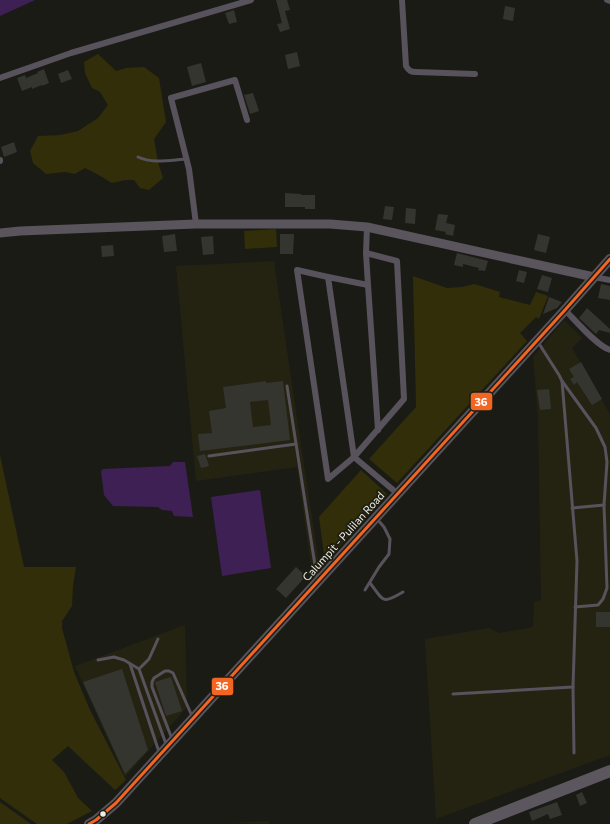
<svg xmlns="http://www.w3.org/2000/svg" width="610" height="824" font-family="Commissioner,sans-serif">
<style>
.built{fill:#242312}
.green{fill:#312e09}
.water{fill:#3e2055}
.building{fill:#353530;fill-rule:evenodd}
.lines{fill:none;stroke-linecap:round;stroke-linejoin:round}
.lane{stroke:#57525b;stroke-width:3}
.street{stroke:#57525b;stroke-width:6}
.secondary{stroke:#5a545c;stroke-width:9}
.primary{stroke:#57525b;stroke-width:10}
.highway{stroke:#5c575f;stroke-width:12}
.bus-1-casing{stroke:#1e1d12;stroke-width:6}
.bus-1{stroke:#f26522;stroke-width:3}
.bus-dot{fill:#edede5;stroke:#1e1d12;stroke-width:1.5}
.labels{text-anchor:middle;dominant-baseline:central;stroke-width:3.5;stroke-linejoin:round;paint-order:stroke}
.street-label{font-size:11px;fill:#edede5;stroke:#1e1d12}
.line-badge{stroke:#1e1d12;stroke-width:1.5}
.badge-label{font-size:11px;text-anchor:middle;font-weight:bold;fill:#fff}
</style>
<rect width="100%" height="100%" fill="#1b1b15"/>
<g class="built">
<polygon points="274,261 291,378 319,564 312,572 297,467 196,481 176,266"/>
<polygon points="564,320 582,338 572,348 610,414 610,755 436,819 425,639 489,628 499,633 533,627 534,602 541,600 538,417 533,357"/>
<polygon points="185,625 187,707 125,777 75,666"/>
<polygon points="268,821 270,824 230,823"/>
</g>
<g class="green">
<polygon points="98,54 116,71 126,68 144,67 159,78 166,122 154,139 158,162 163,178 149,190 140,188 134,180 125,180 112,183 97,174 85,168 75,174 65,172 46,174 33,163 30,151 38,136 60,135 78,131 98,118 108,105 100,92 92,88 85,73 84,62"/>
<polygon points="276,229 277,247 245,249 244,231"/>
<polygon points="413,276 447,288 462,287 474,284 481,286 500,292 499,297 530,305 536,292 548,296 539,319 536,317 520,333 527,341 397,483 369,459 416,407"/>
<polygon points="0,455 24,567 76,567 73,586 72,606 62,621 62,628 74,672 90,710 126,780 115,790 68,746 52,760 64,772 78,798 92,811 67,824 37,824 0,798"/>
<polygon points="361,470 387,494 325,562 319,517"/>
<polygon points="0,802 31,824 0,824"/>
</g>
<g class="water">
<polygon points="0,0 35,0 0,16"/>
<polygon points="173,462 185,462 193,517 174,516 172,511 162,510 158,507 113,506 104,495 101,471 103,469 170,466"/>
<polygon points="260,490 271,568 222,576 211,497"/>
</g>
<g class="building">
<polygon points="276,0 287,0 290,10 285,11 290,29 280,32 277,24 282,23"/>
<polygon points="505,6 515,8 513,21 503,19"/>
<polygon points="234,10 237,22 229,24 225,13"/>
<polygon points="297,52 300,66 288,69 285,55"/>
<polygon points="201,63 206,82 192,86 187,67"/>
<polygon points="44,69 49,83 42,86 42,85 32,89 32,87 22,91 17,78 25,75 26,78 38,73 37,72"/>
<polygon points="68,70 72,79 61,83 58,74"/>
<polygon points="253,93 259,111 250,114 244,95"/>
<polygon points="14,142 17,152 4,157 1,147"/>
<polygon points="285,193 301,194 301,195 315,195 315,209 305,209 305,207 285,207"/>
<polygon points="385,206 394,207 392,220 383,219"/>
<polygon points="406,208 416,209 415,224 405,223"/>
<polygon points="438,214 448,215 446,223 455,225 453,236 445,234 446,232 435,230"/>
<polygon points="175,234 177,251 164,252 162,236"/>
<polygon points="280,234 294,234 293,254 280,254"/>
<polygon points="538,234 550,237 546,253 534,250"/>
<polygon points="213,236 214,254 203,255 201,237"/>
<polygon points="113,245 114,256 102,257 101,246"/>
<polygon points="457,253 488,261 485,271 478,270 479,268 463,264 463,267 454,265"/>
<polygon points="519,270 527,272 524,283 516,281"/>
<polygon points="542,275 552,278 548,292 537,289"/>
<polygon points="601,284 610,286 610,300 598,298"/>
<polygon points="549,297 562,302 557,308 543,314"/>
<polygon points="587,308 610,329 610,333 599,330 596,334 579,318"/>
<polygon points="581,362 602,399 592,405 577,382 574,385 570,379 574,377 569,369"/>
<path d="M266 381V383L283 381 290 440 200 451 198 434 212 433 209 411 226 408 223 387ZM268 400 271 425 253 427 250 402Z"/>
<polygon points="549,389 551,409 540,410 537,390"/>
<polygon points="205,454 209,466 201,468 197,456"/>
<polygon points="296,567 306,576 286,598 276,589"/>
<rect x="596" y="612" width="14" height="15"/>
<polygon points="122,669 148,750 125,774 83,682"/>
<polygon points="171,677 182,711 166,716 155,682"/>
<polygon points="582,792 587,803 580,806 576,795"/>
<polygon points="557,802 562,815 550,819 548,814 532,821 529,812"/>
</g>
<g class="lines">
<g class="lane">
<path d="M138 157C153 164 170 160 187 159"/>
<polyline points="538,342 559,375 562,381 596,428 605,447 607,462 604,505 607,588 603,599 598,605 575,607"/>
<polyline points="562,381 577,561 573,687 574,753"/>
<polyline points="287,386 317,578"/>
<polyline points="209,456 296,444"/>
<polyline points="572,508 604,505"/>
<path d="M370 583C384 601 381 605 403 592"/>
<polyline points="365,590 379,567 389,554 390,539 384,527 377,519"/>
<polyline points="98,660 114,657 124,660 139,669 166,744"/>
<polyline points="130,664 159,752"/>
<polyline points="139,669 149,659 158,639"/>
<polyline points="453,694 573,687"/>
<polyline points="172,739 152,687 152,682 154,678 165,671 169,671 173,673 192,716"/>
</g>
<g class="street">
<path d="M402 0 406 66C409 71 411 72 416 72L475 74"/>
<polyline points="607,0 610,1"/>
<polyline points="0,78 71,53 251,0"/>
<polyline points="0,160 0,161"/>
<polyline points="196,224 189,169 171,98 235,80 247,120"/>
<polyline points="367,227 366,253 368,285 378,430"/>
<polyline points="328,277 297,270 328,479 354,457 404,399 397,261 366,253"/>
<polyline points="594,277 610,280"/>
<polyline points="368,285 328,277 354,457 398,494"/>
<path d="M565 310C575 320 597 346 610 350"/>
</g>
<polyline class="secondary" points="0,233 20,231 196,224 330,224 367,227 594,277"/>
<polyline class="primary" points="89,824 96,820 116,803 565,310 610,259"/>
<polyline class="highway" points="475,824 610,771"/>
<g class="bus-1-casing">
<polyline id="bus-1" points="89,824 96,820 116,803 565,310 610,259"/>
</g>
<use href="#bus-1" class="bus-1"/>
</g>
<circle class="bus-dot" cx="103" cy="814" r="3.5"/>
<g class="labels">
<g class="street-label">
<text transform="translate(343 536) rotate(-48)">Calumpit - Pulilan Road</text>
</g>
</g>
<g class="line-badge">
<rect x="470" y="392" width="23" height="19" rx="4" fill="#f26522"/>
<rect x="211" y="677" width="23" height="19" rx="4" fill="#f26522"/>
</g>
<g class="badge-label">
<text x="481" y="406">36</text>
<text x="222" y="690">36</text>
</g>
</svg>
